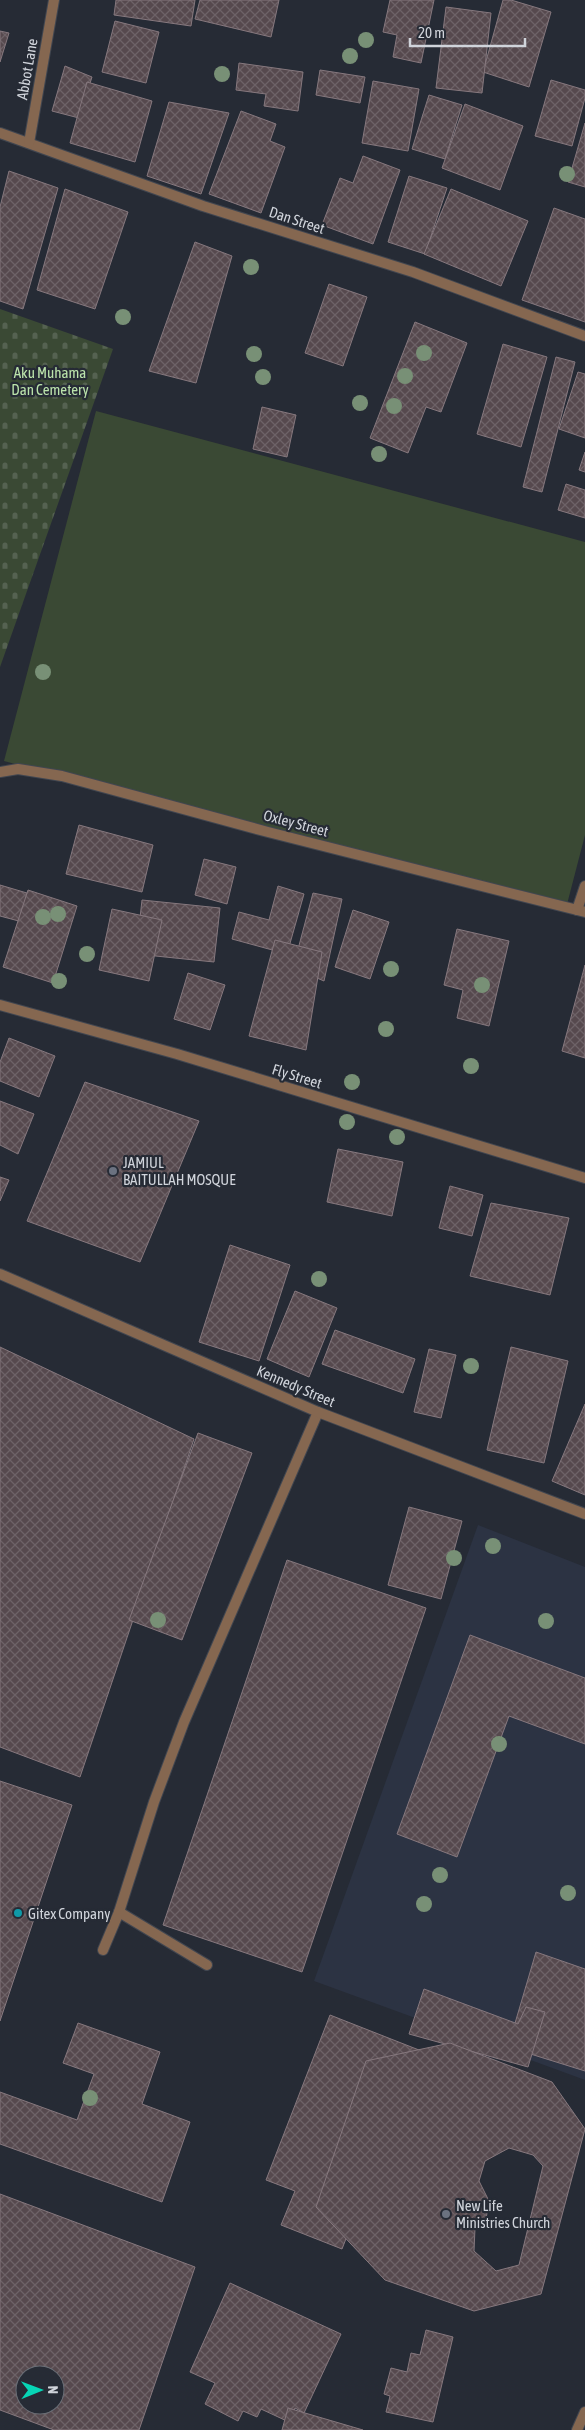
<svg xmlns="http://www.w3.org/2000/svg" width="585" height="2430" font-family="'Asap Condensed',sans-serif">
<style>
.built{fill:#2c3343}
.cemetery{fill:url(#cemetery-stones)}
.garden{fill:#3a4934}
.building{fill:url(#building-cross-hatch);stroke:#86787e;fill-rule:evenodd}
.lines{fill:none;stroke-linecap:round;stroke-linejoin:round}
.lane-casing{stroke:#414650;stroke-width:12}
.street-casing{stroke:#414650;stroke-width:12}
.lane{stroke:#856750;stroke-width:10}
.street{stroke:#856750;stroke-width:10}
.tree{fill:#789076}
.worship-dot{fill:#6b7280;stroke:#262b35;stroke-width:2}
.culture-dot{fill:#0f9aa8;stroke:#262b35;stroke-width:2}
.labels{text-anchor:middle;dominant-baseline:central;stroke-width:4.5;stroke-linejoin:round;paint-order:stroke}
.street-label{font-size:15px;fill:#d0d4db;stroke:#262b35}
.park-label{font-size:15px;fill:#bbe3ab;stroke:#262b35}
.poi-label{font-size:15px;fill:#d0d4db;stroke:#262b35;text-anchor:start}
</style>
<defs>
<pattern id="cemetery-stones" width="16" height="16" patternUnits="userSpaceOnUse" patternTransform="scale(1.25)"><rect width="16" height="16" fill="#3a4934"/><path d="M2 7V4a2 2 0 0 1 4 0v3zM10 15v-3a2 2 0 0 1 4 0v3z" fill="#556251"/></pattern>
<pattern id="building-cross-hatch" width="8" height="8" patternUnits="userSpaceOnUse" patternTransform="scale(1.25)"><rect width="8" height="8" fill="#56494e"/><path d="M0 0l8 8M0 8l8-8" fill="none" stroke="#6d6267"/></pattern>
</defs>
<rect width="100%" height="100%" fill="#262b35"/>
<polygon class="built" points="478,1525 585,1567 585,2080 314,1981"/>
<polygon class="cemetery" points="0,309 113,349 0,667"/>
<polygon class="garden" points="96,411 585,542 585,835 565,912 4,761"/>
<g class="building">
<polygon points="116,0 195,0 191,26 114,15"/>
<polygon points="200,0 279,0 271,37 195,19"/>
<polygon points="390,0 434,0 421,63 393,57 397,35 383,32"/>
<polygon points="503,0 511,0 551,12 529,87 483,72"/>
<polygon points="446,7 491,13 482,93 436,88"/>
<polygon points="115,21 159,32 146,83 102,72"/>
<polygon points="0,31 9,33 0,62"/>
<polygon points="239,63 303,72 298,111 264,106 266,94 236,90"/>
<polygon points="65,66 92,77 79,118 52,111"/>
<polygon points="320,70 365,77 360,103 316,95"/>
<polygon points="551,80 585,90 585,98 572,146 535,136"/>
<polygon points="373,81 419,89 408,151 362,143"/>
<polygon points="87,82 152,101 135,162 70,143"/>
<polygon points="429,95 462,105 445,159 412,149"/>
<polygon points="169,102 229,113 201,194 147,176"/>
<polygon points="465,104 523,126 500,190 442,168"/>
<polygon points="241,111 276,124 270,141 285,147 261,213 209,194"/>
<polygon points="585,123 585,187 568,182"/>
<polygon points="363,156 400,170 373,244 322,225 340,178 353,183"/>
<polygon points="9,171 58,188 23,309 0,301 0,207"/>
<polygon points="409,176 447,188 425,254 388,242"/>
<polygon points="65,189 128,212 95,309 37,290"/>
<polygon points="451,189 528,221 501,286 424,254"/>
<polygon points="554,208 585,219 585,322 522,300"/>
<polygon points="195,242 232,256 196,383 149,371"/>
<polygon points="329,284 367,297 343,366 305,353"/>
<polygon points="415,322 467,343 441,412 426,407 408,453 370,438"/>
<polygon points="503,344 547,357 521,447 477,434"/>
<polygon points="556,357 575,362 542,492 523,487"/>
<polygon points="578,372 585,374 585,438 559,429"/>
<polygon points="262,407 296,415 287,457 253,449"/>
<polygon points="585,452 585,472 579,470"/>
<polygon points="566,484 585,490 585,518 558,510"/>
<polygon points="79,825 153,845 142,892 66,874"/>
<polygon points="204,859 236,867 227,904 195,895"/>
<polygon points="0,885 37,896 30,924 0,916"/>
<polygon points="278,886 304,894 287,954 232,939 239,912 269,920"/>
<polygon points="28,890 77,906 53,983 3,967"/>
<polygon points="313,893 342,899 324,981 293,968"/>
<polygon points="142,900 220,908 214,962 136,954"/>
<polygon points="112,909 162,920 149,981 99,970"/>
<polygon points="353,910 389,922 370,979 335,967"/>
<polygon points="457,929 509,941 489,1026 457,1018 463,990 444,985"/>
<polygon points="275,940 322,952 306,1050 249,1036"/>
<polygon points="585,965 585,1058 562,1051"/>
<polygon points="188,973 225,985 210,1030 174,1019"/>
<polygon points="9,1038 55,1056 39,1097 0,1081 0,1062"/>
<polygon points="85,1082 199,1121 140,1262 27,1221"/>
<polygon points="0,1101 34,1114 18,1154 0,1145"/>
<polygon points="338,1149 403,1162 392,1216 327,1202"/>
<polygon points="0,1177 9,1180 0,1201"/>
<polygon points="450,1186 483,1195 472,1236 439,1228"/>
<polygon points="491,1203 569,1218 550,1295 470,1276"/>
<polygon points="230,1245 290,1265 259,1361 199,1342"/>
<polygon points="295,1291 337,1308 309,1377 267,1359"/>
<polygon points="335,1330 415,1359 403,1393 322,1364"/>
<polygon points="0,1347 194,1439 80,1777 0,1747"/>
<polygon points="511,1347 568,1361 544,1463 487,1450"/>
<polygon points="429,1349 456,1355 441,1418 414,1412"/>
<polygon points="585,1404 585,1495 552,1481"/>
<polygon points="198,1433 252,1453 182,1640 129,1620"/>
<polygon points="409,1507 462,1521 441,1599 388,1585"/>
<polygon points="287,1560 426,1608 302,1972 163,1925"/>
<polygon points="470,1635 585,1678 585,1744 509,1716 457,1857 397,1834"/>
<polygon points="0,1781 72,1805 0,2021"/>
<polygon points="536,1952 585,1969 585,2071 508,2047"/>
<polygon points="424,1989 518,2024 526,2007 545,2012 528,2067 409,2034"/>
<polygon points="330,2015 419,2050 342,2249 281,2225 295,2191 266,2180"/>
<polygon points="78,2023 160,2052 142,2104 190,2122 162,2202 0,2144 0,2092 77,2120 94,2074 63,2063"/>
<path d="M450 2043 552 2082 585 2129 541 2294 474 2311 385 2280 316 2207 366 2061ZM509 2148 533 2155 543 2166 519 2265 496 2271 474 2251 475 2228 486 2219 489 2201 479 2181 485 2161Z"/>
<path d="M0 2194 195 2267 139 2430H54L0 2410ZM25 2375H55V2405H25Z"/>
<polygon points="230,2283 341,2334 304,2413 295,2408 289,2422 261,2409 257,2417 243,2411 238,2421 205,2404 215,2383 190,2372"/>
<polygon points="426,2330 453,2337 433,2422 386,2412 390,2396 384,2394 391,2368 407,2372 411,2353 420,2355"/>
<polygon points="288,2408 363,2430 282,2430"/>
</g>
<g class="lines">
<g class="lane-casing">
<g id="lane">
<polyline points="119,1912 154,1802 184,1722 318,1412"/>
<polyline points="103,1950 119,1912 207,1965"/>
<polyline points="577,2430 585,2412"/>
</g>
</g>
<g class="street-casing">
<g id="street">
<polyline points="0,133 203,206 413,272 585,336"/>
<polyline points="29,143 54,0"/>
<polyline points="0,772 18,769 62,776 268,832 585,912"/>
<polyline points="577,910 585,886"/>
<polyline points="0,1005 177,1054 585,1178"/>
<polyline points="0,1274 318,1412 585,1514"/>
</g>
</g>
<use href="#lane" class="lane"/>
<use href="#street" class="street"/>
</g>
<g class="tree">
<circle cx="366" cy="40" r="8"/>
<circle cx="350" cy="56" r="8"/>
<circle cx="222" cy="74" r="8"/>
<circle cx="567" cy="174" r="8"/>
<circle cx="251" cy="267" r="8"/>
<circle cx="123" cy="317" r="8"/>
<circle cx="424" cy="353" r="8"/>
<circle cx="254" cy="354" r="8"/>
<circle cx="405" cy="376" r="8"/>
<circle cx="263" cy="377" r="8"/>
<circle cx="360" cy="403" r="8"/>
<circle cx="394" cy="406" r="8"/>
<circle cx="379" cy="454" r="8"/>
<circle cx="43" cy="672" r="8"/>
<circle cx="58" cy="914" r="8"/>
<circle cx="43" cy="917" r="8"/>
<circle cx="87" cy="954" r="8"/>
<circle cx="391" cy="969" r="8"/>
<circle cx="59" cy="981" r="8"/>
<circle cx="482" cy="985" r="8"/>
<circle cx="386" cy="1029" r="8"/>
<circle cx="471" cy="1066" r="8"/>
<circle cx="352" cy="1082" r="8"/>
<circle cx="347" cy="1122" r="8"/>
<circle cx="397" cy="1137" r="8"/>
<circle cx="319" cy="1279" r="8"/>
<circle cx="471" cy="1366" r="8"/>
<circle cx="493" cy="1546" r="8"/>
<circle cx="454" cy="1558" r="8"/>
<circle cx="158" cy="1620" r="8"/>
<circle cx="546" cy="1621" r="8"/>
<circle cx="499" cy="1744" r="8"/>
<circle cx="440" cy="1875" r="8"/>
<circle cx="568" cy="1893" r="8"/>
<circle cx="424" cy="1904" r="8"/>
<circle cx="90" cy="2098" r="8"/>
</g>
<g class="worship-dot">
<circle cx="113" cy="1171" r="5"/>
<circle cx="446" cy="2214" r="5"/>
</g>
<circle class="culture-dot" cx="18" cy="1913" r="5"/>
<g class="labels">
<g class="street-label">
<text transform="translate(27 69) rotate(-80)">Abbot Lane</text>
<text transform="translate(297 220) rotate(18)">Dan Street</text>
<text transform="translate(296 823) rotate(15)">Oxley Street</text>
<text transform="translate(297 1076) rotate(17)">Fly Street</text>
<text transform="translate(296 1386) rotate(23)">Kennedy Street</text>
</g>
<g class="park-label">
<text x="50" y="372">Aku Muhama<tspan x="50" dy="17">Dan Cemetery</tspan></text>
</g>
<g class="poi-label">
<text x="123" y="1162">JAMIUL<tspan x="123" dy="17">BAITULLAH MOSQUE</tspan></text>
<text x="28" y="1913">Gitex Company</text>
<text x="456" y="2205">New Life<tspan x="456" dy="17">Ministries Church</tspan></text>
</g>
</g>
<g transform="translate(40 2390) rotate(89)"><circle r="24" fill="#262b35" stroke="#6a6f77"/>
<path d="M0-4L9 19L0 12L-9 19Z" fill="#07d5b6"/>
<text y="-8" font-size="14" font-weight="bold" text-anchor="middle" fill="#d0d4db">N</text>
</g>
<path d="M410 38v8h115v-8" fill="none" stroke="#d0d4db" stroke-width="2.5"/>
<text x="418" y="38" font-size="15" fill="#d0d4db" stroke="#262b35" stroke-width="4" paint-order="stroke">20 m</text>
</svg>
